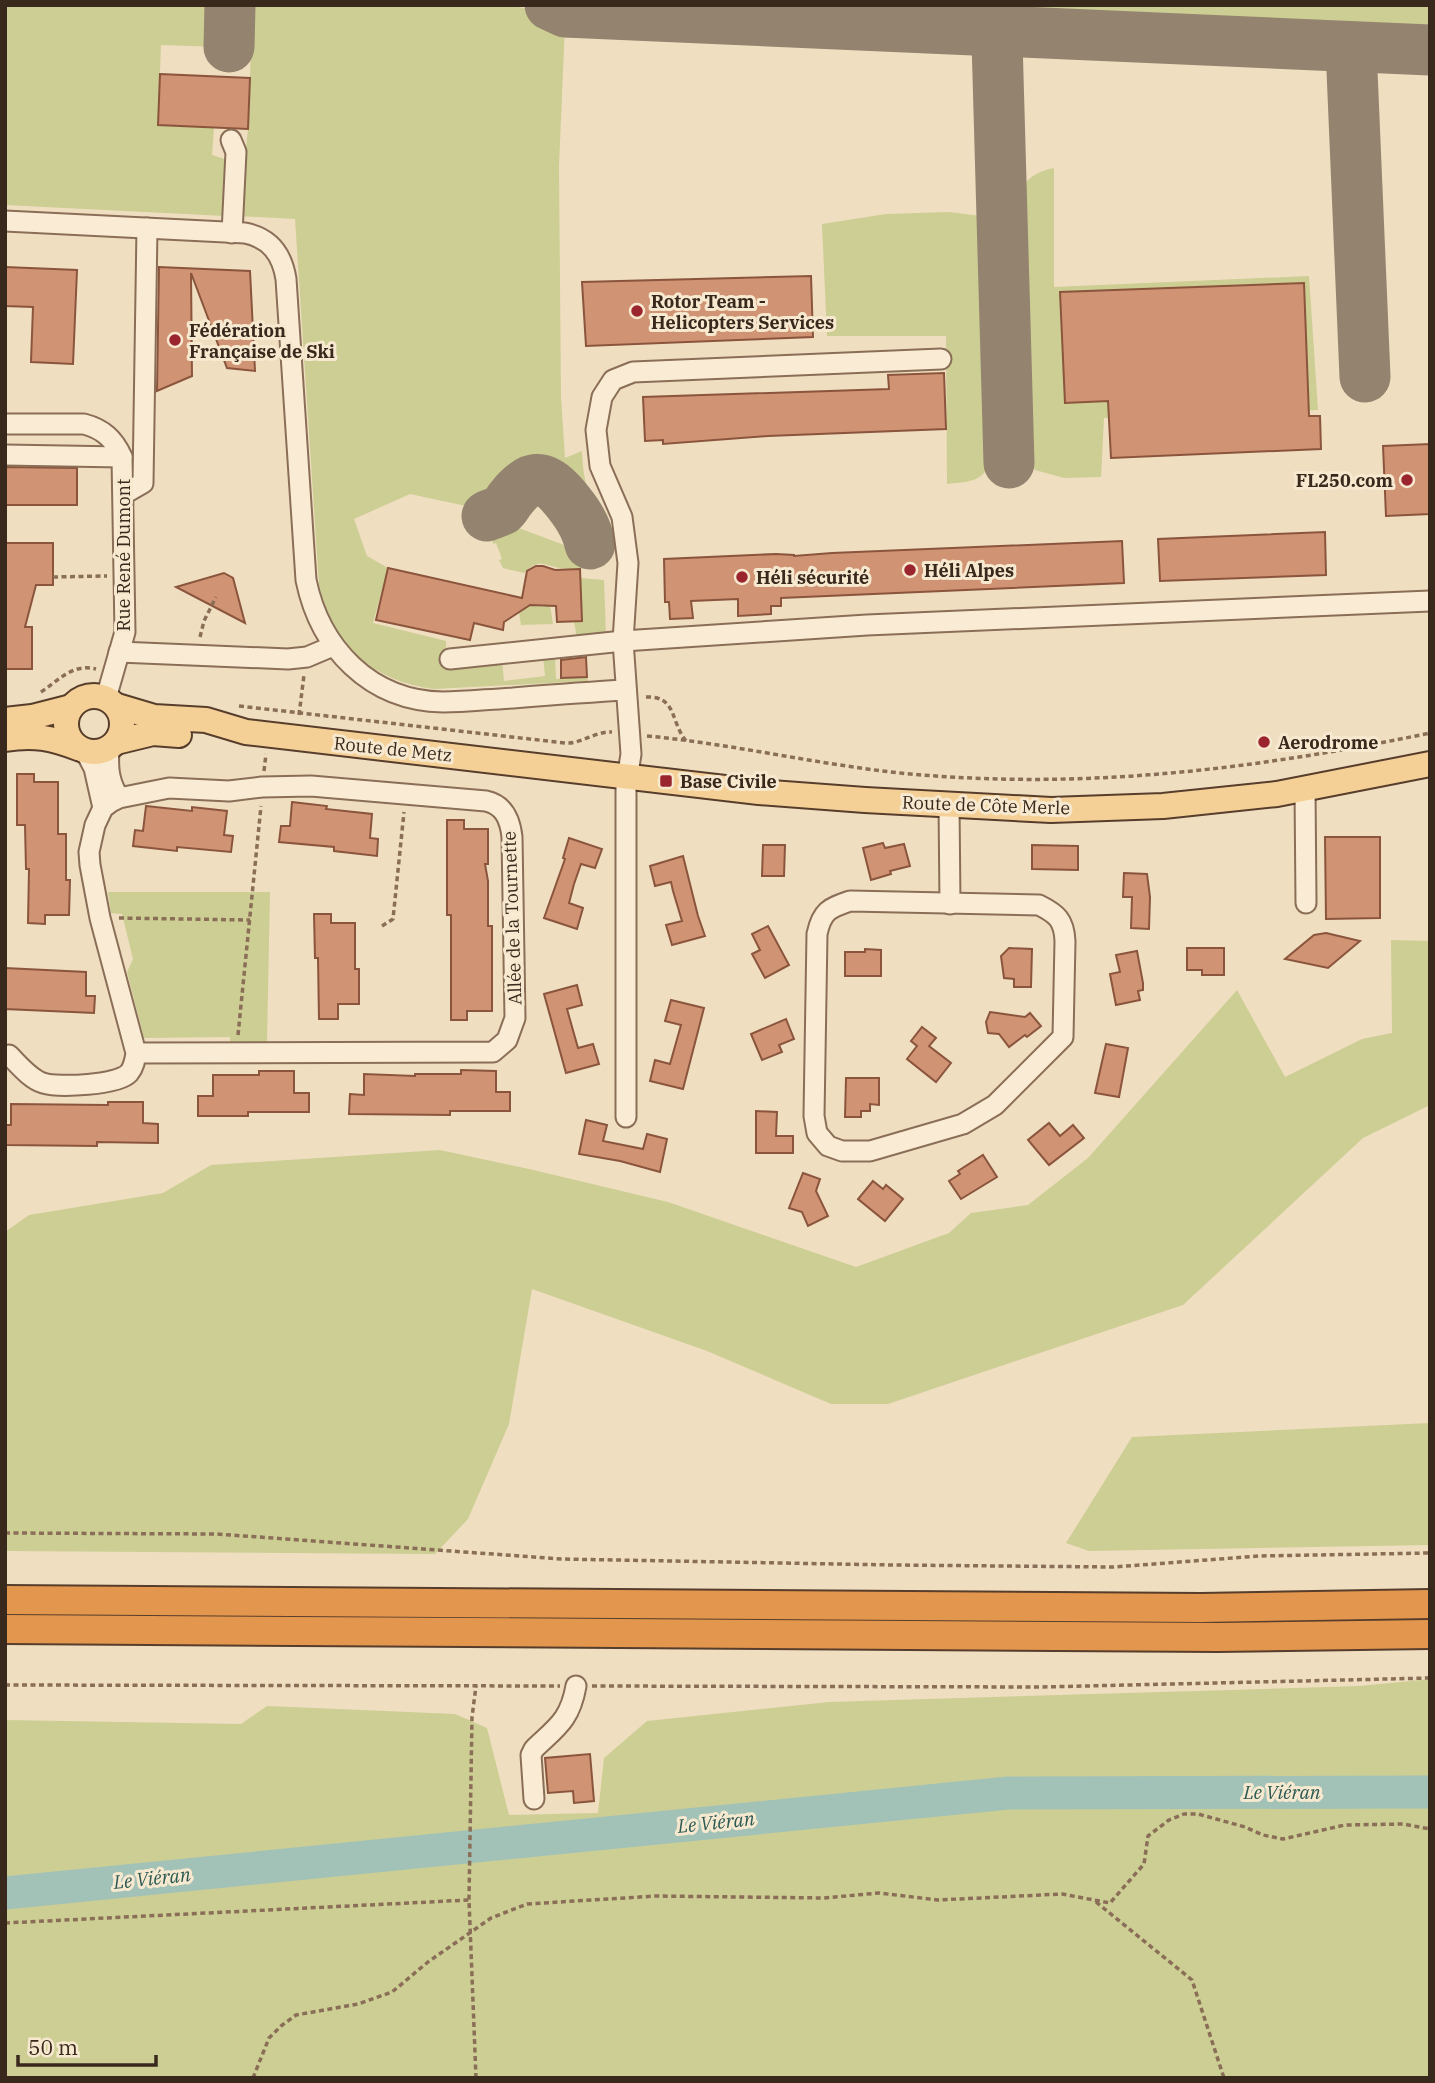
<svg xmlns="http://www.w3.org/2000/svg" width="1435" height="2083" font-family="'IBM Plex Serif',serif">
<style>
.green{fill:#ccce94}
.lines{fill:none;stroke-linecap:round;stroke-linejoin:round}
.river{stroke:#a3c2b7;stroke-width:33}
.taxiway{stroke:#94836e;stroke-width:51}
.building{fill:#d09475;stroke:#8a553c;stroke-width:2}
.minor-casing{stroke:#8a6e57;stroke-width:23}
.major-casing{stroke:#573d2c;stroke-width:28}
.highway-casing{stroke:#573d2c;stroke-width:32}
.path{stroke:#8a6e57;stroke-width:3.5;stroke-dasharray:5 3.5;stroke-linecap:butt}
.minor{stroke:#faecd4;stroke-width:19}
.major{stroke:#f5d096;stroke-width:24}
.highway{stroke:#e3964d;stroke-width:28}
.poi-dot{fill:#9b252f;stroke:#f7e9d0;stroke-width:2.5}
.labels{text-anchor:middle;dominant-baseline:central;stroke-width:6;stroke-linejoin:round;paint-order:stroke}
.poi-label{font-size:18px;font-weight:bold;fill:#39281c;stroke:#f7e9d0;text-anchor:start}
.street-label{font-size:18px;fill:#39281c;stroke:#f7e9d0}
.water-label{font-size:19px;font-style:italic;fill:#2b5953;stroke:#f7e9d0}
</style>
<rect width="100%" height="100%" fill="#f0dec0"/>
<g class="green">
<polygon points="5,5 216,5 219,11 218,47 161,45 158,124 214,128 212,155 228,160 225,216 5,205"/>
<path d="M243 5 519 7 539 12 565 24 559 166 561 397 565 458 582 451C583 483 590 502 604 530 575 520 566 447 521 475 512 480 508 488 502 495 498 501 491 505 485 510L410 494 354 519 367 556 388 568 373 623 446 641 447 665 502 661 504 681 545 676 543 656H555L556 679 587 677 588 681 434 689C372 681 334 646 319 585L295 219 239 216 248 129 251 49 235 47 236 15Z"/>
<polygon points="870,5 1430,5 1430,25"/>
<path d="M1054 168V287L1309 276 1318 410 1104 418 1101 477 1064 478 1035 470 1022 445 1012 201C1023 183 1032 172 1054 168Z"/>
<path d="M949 212 981 216 992 458C983 483 971 481 947 484L946 336H827L822 224 886 214Z"/>
<path d="M538 492C554 493 571 511 574 527L572 529H567L554 522 558 510 538 496 529 509 525 508 527 498Z"/>
<path d="M495 519 599 558 605 566C591 567 573 571 560 568 543 565 539 558 524 573L503 568 499 560 502 559 496 543 493 544 489 525 490 521Z"/>
<polygon points="580,578 604,580 606,636 577,639 574,621 582,620"/>
<polygon points="531,604 543,607 550,605 553,624 521,625 519,613"/>
<polygon points="108,892 270,892 267,1043 230,1046 230,1037 144,1038 127,972 133,959 122,914 111,913"/>
<polygon points="1391,940 1430,941 1430,1105 1363,1138 1183,1305 888,1404 831,1404 707,1351 532,1289 509,1424 468,1519 435,1554 5,1551 5,1232 29,1215 163,1193 211,1165 440,1150 529,1169 668,1202 856,1267 949,1233 971,1213 1028,1205 1088,1158 1237,990 1285,1077 1362,1039 1392,1033"/>
<polygon points="1430,1423 1430,1545 1089,1551 1066,1543 1132,1437"/>
<polygon points="1430,1679 1430,2078 5,2078 5,1720 241,1724 267,1706 455,1714 487,1728 509,1815 598,1813 604,1758 647,1721 829,1702 1360,1686"/>
</g>
<g class="lines">
<polyline class="river" points="5,1893 1008,1793 1430,1792"/>
<g class="taxiway">
<polyline points="550,5 565,12 1430,50"/>
<polyline points="996,5 1009,463"/>
<polyline points="229,47 230,5"/>
<polyline points="1351,47 1365,377"/>
<path d="M487 516C491 514 498 512 502 510 506 507 508 501 512 497 531 473 545 474 564 497 576 511 586 525 590 544"/>
</g>
</g>
<g class="building">
<polygon points="160,74 250,78 248,129 158,125"/>
<polygon points="5,267 77,270 73,364 31,362 33,307 5,306"/>
<polygon points="159,267 250,271 255,371 227,368 191,273 192,376 157,391"/>
<polygon points="811,276 813,337 586,346 582,282"/>
<polygon points="1304,283 1309,416 1320,416 1321,449 1111,458 1108,401 1065,403 1060,292"/>
<polygon points="944,373 946,429 768,436 663,444 663,440 645,441 643,397 889,389 888,375"/>
<polygon points="1430,444 1430,514 1386,516 1383,446"/>
<polygon points="5,467 77,468 77,505 5,505"/>
<polygon points="1325,532 1326,575 1160,581 1158,539"/>
<polygon points="1122,541 1124,583 781,598 781,606 771,606 771,614 738,616 738,599 691,601 693,618 670,619 669,602 665,602 664,559 776,554 794,555 794,556 832,553"/>
<polygon points="5,543 53,543 53,585 36,585 25,627 32,627 32,669 5,669"/>
<polygon points="536,566 543,566 555,570 580,569 582,621 557,622 556,606 530,605 504,622 503,630 474,623 470,640 376,620 388,568 522,598 527,571"/>
<polygon points="224,573 233,578 245,623 176,587"/>
<polygon points="586,657 587,677 561,678 561,660"/>
<polygon points="17,774 34,774 34,782 58,782 58,834 66,834 66,880 70,880 69,915 45,915 45,924 28,923 29,869 26,869 25,825 17,825"/>
<polygon points="292,802 327,806 326,809 372,814 370,838 378,839 377,856 334,851 334,847 279,842 281,826 290,826"/>
<polygon points="146,806 192,811 192,807 227,811 224,835 233,836 231,852 177,847 177,851 133,846 135,830 143,831"/>
<polygon points="447,820 464,820 464,829 488,829 488,864 485,864 488,881 488,926 492,926 492,1011 467,1011 467,1020 451,1020 451,915 447,915"/>
<polygon points="1325,837 1380,837 1380,918 1326,919"/>
<polygon points="569,838 602,849 595,868 581,864 574,884 569,903 583,908 577,929 544,918 565,859 563,858"/>
<polygon points="883,843 885,848 904,844 910,866 890,871 891,874 871,880 863,848"/>
<polygon points="763,845 785,845 784,876 762,876"/>
<polygon points="1032,845 1078,846 1078,870 1032,869"/>
<polygon points="683,856 698,916 705,936 672,945 666,925 682,921 673,891 671,882 655,886 650,866"/>
<polygon points="1124,873 1147,874 1150,897 1149,929 1131,928 1132,897 1123,897"/>
<polygon points="314,914 331,914 331,923 355,923 355,969 359,969 359,1004 338,1004 338,1019 319,1019 318,958 315,958"/>
<polygon points="768,926 789,965 765,978 752,954 760,950 752,934"/>
<polygon points="1326,933 1360,941 1328,968 1285,959 1314,935"/>
<polygon points="1009,948 1032,949 1031,987 1014,987 1014,979 1004,978 1001,956"/>
<polygon points="1187,948 1224,948 1224,975 1202,975 1202,970 1187,970"/>
<polygon points="865,949 881,950 881,976 845,976 845,952 865,952"/>
<polygon points="1137,951 1143,983 1143,990 1138,991 1140,1000 1116,1005 1110,974 1120,972 1116,955"/>
<polygon points="5,968 86,972 86,996 95,996 94,1013 5,1009"/>
<polygon points="577,985 582,1005 567,1009 578,1048 593,1044 599,1064 566,1073 544,994"/>
<polygon points="671,1000 704,1008 683,1089 650,1081 655,1060 670,1064 681,1025 665,1021"/>
<polygon points="990,1012 1025,1017 1030,1013 1041,1026 1027,1037 1025,1035 1009,1047 999,1034 988,1033 986,1022"/>
<polygon points="786,1019 794,1039 779,1045 782,1052 762,1060 751,1034"/>
<polygon points="922,1027 936,1038 929,1046 951,1063 936,1082 907,1059 917,1046 911,1041"/>
<polygon points="1106,1044 1128,1048 1119,1097 1095,1093"/>
<polygon points="461,1070 496,1071 496,1092 510,1092 510,1111 450,1111 450,1115 349,1114 350,1094 364,1095 364,1074 415,1076 415,1074 461,1074"/>
<polygon points="259,1071 294,1071 294,1093 309,1093 309,1112 248,1112 248,1116 198,1116 198,1096 213,1096 213,1075 259,1075"/>
<polygon points="846,1078 879,1078 879,1105 870,1104 870,1111 861,1111 861,1117 845,1117"/>
<polygon points="108,1102 143,1102 143,1123 158,1124 158,1143 97,1142 97,1146 5,1145 5,1125 11,1125 11,1104 108,1105"/>
<polygon points="756,1111 777,1112 776,1136 793,1136 793,1153 756,1153"/>
<polygon points="586,1120 607,1125 603,1141 643,1149 647,1134 667,1139 660,1172 620,1161 579,1154"/>
<polygon points="1049,1123 1060,1136 1073,1125 1084,1138 1049,1165 1028,1140"/>
<polygon points="983,1155 997,1177 961,1199 949,1181 960,1174 958,1171"/>
<polygon points="803,1173 820,1179 816,1191 828,1216 808,1226 802,1212 789,1208"/>
<polygon points="873,1181 883,1189 886,1185 903,1199 885,1221 858,1199"/>
<polygon points="590,1754 594,1801 574,1803 573,1791 548,1793 545,1758"/>
</g>
<g class="lines">
<g class="minor-casing">
<g id="minor">
<polyline points="231,140 236,152 232,233"/>
<path d="M5 221 245 233C270 238 282 254 286 279L306 580C320 648 370 701 443 702 466 702 490 699 513 698 550 695 588 692 626 690"/>
<path d="M5 424H84C103 429 114 439 122 457L125 632 106 698"/>
<polyline points="5,455 122,457"/>
<polyline points="124,494 143,483 147,228"/>
<polyline points="119,652 288,659 307,657 333,646"/>
<polyline points="450,659 623,641 867,625 1430,601"/>
<path d="M109 748C108 765 108 779 117 794"/>
<polyline points="85,751 94,768 103,808"/>
<polyline points="1305,789 1306,903"/>
<polyline points="949,804 950,904"/>
<path d="M850 901 1039 905C1057 914 1064 920 1065 941L1063 1037 995 1105 963 1124 870 1151H842L828 1146 817 1133 814 1116 817 934C822 911 829 908 850 901Z"/>
<path d="M9 1055C19 1065 30 1079 43 1083 59 1088 118 1085 129 1073 134 1067 135 1060 136 1053L100 918 90 865 89 852 95 825 103 808 111 802 119 798 169 788 229 791 262 787 311 786 486 801C504 805 510 819 512 837L515 1018 507 1040 493 1052 136 1053"/>
<polyline points="626,1117 626,786 631,754 623,641 628,563 622,517 600,466 596,430 602,397 613,380 633,372 941,359"/>
<path d="M534 1799 531 1755 534 1749C557 1727 570 1720 576 1686"/>
</g>
</g>
<g class="major-casing">
<g id="major">
<circle cx="94" cy="724" r="28"/>
<polyline points="117,706 154,717 206,720 246,732 759,792 865,800 1051,810 1163,806 1277,794 1430,764"/>
<polyline points="5,720 32,717 71,707"/>
<path d="M5 739C34 734 52 738 78 748"/>
<polyline points="116,742 153,733 179,735"/>
</g>
</g>
<g class="highway-casing">
<g id="highway">
<polyline points="5,1600 1201,1608 1430,1604"/>
<polyline points="5,1629 1218,1637 1430,1634"/>
</g>
</g>
<g class="path">
<polyline points="53,577 107,576"/>
<polyline points="200,637 204,621 216,597"/>
<path d="M41 692C59 680 73 663 96 669"/>
<path d="M646 697C677 696 670 721 686 741"/>
<path d="M239 706 565 743C582 744 595 731 612 732"/>
<polyline points="299,715 304,675"/>
<path d="M647 736C744 745 839 770 936 776 1103 788 1266 767 1430 733"/>
<polyline points="264,771 266,754"/>
<polyline points="119,918 250,920"/>
<polyline points="382,926 393,919 404,812"/>
<polyline points="238,1035 261,806"/>
<polyline points="5,1533 217,1534 561,1559 892,1565 1114,1567 1259,1556 1430,1553"/>
<polyline points="5,1685 560,1686"/>
<polyline points="592,1686 1042,1687 1430,1678"/>
<polyline points="1096,1902 1192,1980 1224,2078"/>
<polyline points="5,1923 469,1900"/>
<polyline points="253,2078 269,2038 281,2026 296,2015 358,2004 392,1992 428,1962 491,1918 527,1904 656,1896 823,1898 879,1893 938,1900 1062,1894 1110,1903 1144,1864 1148,1836 1169,1820 1184,1814 1198,1814 1245,1827 1263,1835 1283,1839 1345,1825 1403,1824 1430,1829"/>
<polyline points="476,2078 469,1900 472,1717 476,1686"/>
</g>
<use href="#minor" class="minor"/>
<use href="#major" class="major"/>
<use href="#highway" class="highway"/>
</g>
<g class="poi-dot">
<circle cx="637" cy="311" r="7"/>
<circle cx="175" cy="340" r="7"/>
<circle cx="1407" cy="480" r="7"/>
<circle cx="910" cy="570" r="7"/>
<circle cx="742" cy="577" r="7"/>
<circle cx="1264" cy="742" r="7"/>
<rect x="659" y="774" width="14" height="14" rx="3.5"/>
</g>
<g class="labels">
<g class="poi-label">
<text x="651" y="301">Rotor Team -<tspan x="651" dy="21">Helicopters Services</tspan></text>
<text x="189" y="330">Fédération<tspan x="189" dy="21">Française de Ski</tspan></text>
<text x="1393" y="480" text-anchor="end">FL250.com</text>
<text x="924" y="570">Héli Alpes</text>
<text x="756" y="577">Héli sécurité</text>
<text x="1278" y="742">Aerodrome</text>
<text x="680" y="781">Base Civile</text>
</g>
<g class="street-label">
<text transform="translate(123 555) rotate(-90)">Rue René Dumont</text>
<text transform="translate(393 749) rotate(6)">Route de Metz</text>
<text transform="translate(986 805) rotate(2)">Route de Côte Merle</text>
<text transform="translate(512 918) rotate(-92)">Allée de la Tournette</text>
</g>
<g class="water-label">
<text x="1282" y="1792">Le Viéran</text>
<text transform="translate(716 1822) rotate(-6)">Le Viéran</text>
<text transform="translate(152 1878) rotate(-6)">Le Viéran</text>
</g>
</g>
<rect width="1435" height="2083" fill="none" stroke="#39281c" stroke-width="14"/>
<path d="M18 2055v10h138v-10" fill="none" stroke="#39281c" stroke-width="3.5"/>
<text x="28" y="2055" font-size="21" fill="#39281c" stroke="#f7e9d0" stroke-width="5" paint-order="stroke">50 m</text>
</svg>
